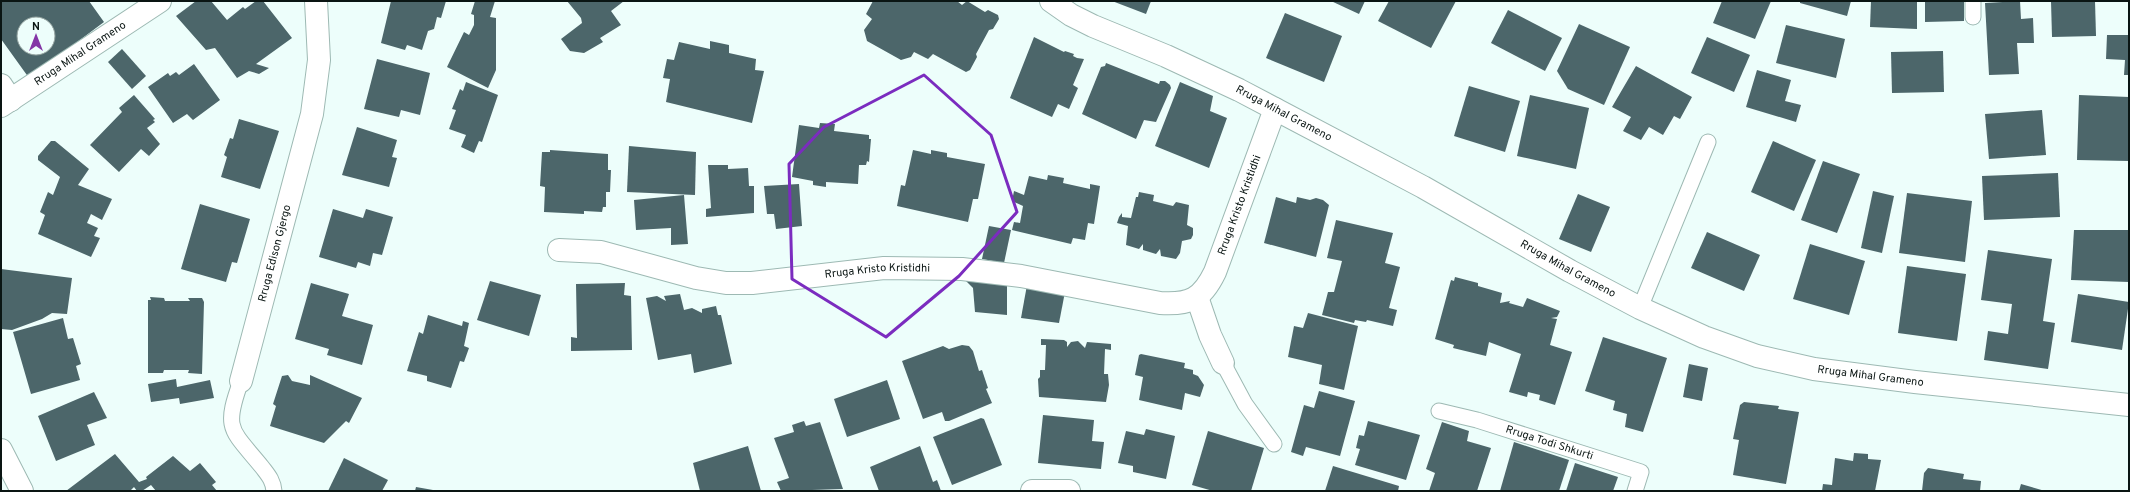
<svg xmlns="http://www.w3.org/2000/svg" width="2130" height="492" font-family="Overpass,sans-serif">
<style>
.building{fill:#4c666a;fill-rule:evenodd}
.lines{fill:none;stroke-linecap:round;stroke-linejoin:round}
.service-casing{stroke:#9db9b3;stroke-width:17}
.minor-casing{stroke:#9db9b3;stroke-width:24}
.tertiary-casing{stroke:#9db9b3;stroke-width:24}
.service{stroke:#fff;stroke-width:15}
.minor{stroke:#fff;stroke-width:22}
.tertiary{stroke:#fff;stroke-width:22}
.marked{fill:none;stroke:#7b2cbf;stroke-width:3;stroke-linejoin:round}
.labels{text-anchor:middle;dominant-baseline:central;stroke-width:4;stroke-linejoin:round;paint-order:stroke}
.street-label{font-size:11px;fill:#0a1513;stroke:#edfefb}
</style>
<rect width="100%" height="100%" fill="#edfefb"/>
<g class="building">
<path d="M1 1H89L104 22 29 78 1 39ZM24 24H48V48H24Z"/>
<polygon points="196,1 211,1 227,20 243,7 245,9 256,1 263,1 292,38 256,64 269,68 259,74 249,71 237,78 215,48 206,50 176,16"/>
<polygon points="391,1 446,1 441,18 437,17 434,29 428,31 422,50 407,45 405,50 381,43"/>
<polygon points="475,1 495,1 490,17 496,18 496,70 488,88 447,67 464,32 469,35 474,25 474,15 471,14"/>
<polygon points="567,1 624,1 611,11 621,25 600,38 603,42 584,53 570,51 561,39 582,23 581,18"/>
<polygon points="873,1 957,1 962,5 967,1 985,12 988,10 998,15 999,19 993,29 989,30 976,54 977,57 970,70 966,72 933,54 928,59 914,52 911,57 901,60 867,41 864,30 872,19 866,14"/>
<polygon points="1112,1 1151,1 1146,14"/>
<polygon points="1331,1 1365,1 1359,14"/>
<polygon points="1389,1 1456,1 1431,48 1378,21"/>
<polygon points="1722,1 1771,1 1755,39 1713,23"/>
<polygon points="1800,1 1851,1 1847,16 1800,3"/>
<polygon points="1871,1 1917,1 1917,29 1870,27"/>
<polygon points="1925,1 1964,1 1964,21 1925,22"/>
<polygon points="2020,1 2021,19 2033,18 2034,43 2017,43 2019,74 1989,75 1985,3"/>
<polygon points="2051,1 2095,1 2096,36 2052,37"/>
<polygon points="1508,10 1562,38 1545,71 1491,43"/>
<polygon points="1285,13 1342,36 1324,82 1266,58"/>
<polygon points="1579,24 1630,47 1604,105 1568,89 1557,71"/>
<polygon points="1786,25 1845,39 1836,78 1776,63"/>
<polygon points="2107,35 2129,35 2129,75 2124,75 2125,60 2106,59"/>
<polygon points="1034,37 1064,52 1065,51 1074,54 1073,56 1077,58 1084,59 1073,85 1078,88 1069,109 1058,104 1052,117 1010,98"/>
<polygon points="1707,37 1750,55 1734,92 1691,73"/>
<polygon points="710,41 729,45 729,53 756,59 755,70 764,71 752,123 666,102 670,79 663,78 667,59 674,60 679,42 710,49"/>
<polygon points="122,49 146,76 132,89 108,62"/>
<polygon points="1943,51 1944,92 1892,93 1891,52"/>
<polygon points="377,59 430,73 420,115 401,110 399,117 364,109"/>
<polygon points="1106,63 1159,84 1160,81 1165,81 1170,85 1171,88 1156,122 1144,120 1136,139 1082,114 1101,67 1105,66"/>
<polygon points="194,64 220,100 193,120 187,114 173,123 148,87 168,73 170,76 176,72 179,75"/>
<polygon points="1636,66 1692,97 1680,119 1674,116 1663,135 1649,127 1641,140 1623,131 1631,117 1612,107"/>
<polygon points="1757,70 1791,80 1785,101 1801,105 1796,122 1746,107"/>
<polygon points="466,82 498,95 482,142 479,141 474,153 461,147 466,135 449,129 456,110 452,109 460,89 463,91"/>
<polygon points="1180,82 1213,96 1210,111 1227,118 1209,168 1155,146"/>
<polygon points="1469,86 1520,101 1505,152 1454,136"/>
<polygon points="134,95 155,119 153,120 155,122 147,128 160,144 149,156 141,149 119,172 90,145 122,112 119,108"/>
<polygon points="1530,95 1589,108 1576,169 1517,156"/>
<polygon points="2079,95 2129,97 2129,161 2077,160"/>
<polygon points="2042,110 2046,155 1989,159 1985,114"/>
<polygon points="239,119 279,131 260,189 221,177 227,157 224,155 230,138 233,139"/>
<polygon points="820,123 835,124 834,131 869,135 869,139 871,139 869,162 867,161 866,165 859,165 858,184 826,182 826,187 813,185 813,181 792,177 799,125 819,128"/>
<polygon points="357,127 397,140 392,157 397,158 389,187 342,175"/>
<polygon points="51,141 55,141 89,169 78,185 112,199 102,220 91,214 87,223 98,228 94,236 100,238 91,257 38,234 45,215 40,212 48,192 53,195 60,177 38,160 38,156"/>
<polygon points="1773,141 1816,160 1794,211 1751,192"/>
<polygon points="629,146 696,152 695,195 627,192"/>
<polygon points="550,150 608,154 608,170 611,170 610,192 606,192 606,207 603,207 602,212 584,211 584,214 544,212 545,187 540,186 542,152 550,152"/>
<polygon points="913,150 931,154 931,150 947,153 947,157 985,164 978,199 973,199 968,222 897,206 901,185 905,186"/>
<polygon points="1823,161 1860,174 1837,233 1801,220"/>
<polygon points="708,165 728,165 728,169 748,168 749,186 754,186 754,213 706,217 706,209 711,208"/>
<polygon points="2058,173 2060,217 1984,220 1982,176"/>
<polygon points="1048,175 1064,178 1063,183 1090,189 1090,184 1100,186 1094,224 1088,223 1085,240 1073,238 1071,244 1012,230 1014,222 1020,223 1023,206 1012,201 1014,191 1024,195 1029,176 1047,180"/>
<polygon points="799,184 802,226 776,229 774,214 767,214 764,186"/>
<polygon points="1873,191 1894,196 1882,253 1861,248"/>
<polygon points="1139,192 1154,195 1153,201 1173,206 1176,202 1189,205 1187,225 1193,228 1193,235 1191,239 1182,241 1180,253 1176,259 1161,256 1160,249 1156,254 1143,250 1143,244 1139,249 1126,245 1128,226 1117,223 1119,217 1122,213 1122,217 1131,218 1136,197 1138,197"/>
<polygon points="1907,193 1972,201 1965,262 1899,253"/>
<polygon points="1578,194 1610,207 1591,252 1559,239"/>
<polygon points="684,195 688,244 671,245 671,228 636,230 634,200"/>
<polygon points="1276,197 1296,203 1297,197 1310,200 1316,198 1323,200 1329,205 1316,257 1264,243"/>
<polygon points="200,204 250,219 237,263 232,262 226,282 181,269"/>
<polygon points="333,209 363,218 366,209 393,217 382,255 373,253 370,266 358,262 356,268 319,257"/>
<polygon points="1336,220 1393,233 1385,263 1400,267 1389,308 1397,310 1393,326 1367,320 1366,322 1355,320 1354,323 1322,315 1328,292 1334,292 1342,261 1327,258"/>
<polygon points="989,226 1011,230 1004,263 982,259"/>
<polygon points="2074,230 2129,230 2129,282 2071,280"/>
<polygon points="1707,232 1760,255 1744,291 1691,268"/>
<polygon points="1810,244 1865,261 1849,315 1793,299"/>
<polygon points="1988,250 2052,259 2043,321 2055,323 2048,369 1984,360 1988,331 2008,334 2012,304 1981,300"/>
<polygon points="1907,266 1966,274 1957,341 1898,333"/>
<polygon points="1,269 72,278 67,314 52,313 42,319 12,330 1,329"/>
<polygon points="970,276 974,282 1007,284 1007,315 975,312 973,288 965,280"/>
<polygon points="1455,277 1478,283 1478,286 1502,293 1500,303 1510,301 1509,303 1523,307 1527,298 1560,311 1557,317 1551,318 1557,319 1550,345 1572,352 1555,405 1539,400 1540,395 1528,392 1527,397 1509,392 1521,354 1489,342 1486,356 1453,348 1454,345 1435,339 1451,280 1454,281"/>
<polygon points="490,281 541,295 529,336 477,320"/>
<polygon points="311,283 349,294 342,316 373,325 362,365 327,355 329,349 295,339"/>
<polygon points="625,283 624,295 631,296 632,350 571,351 571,337 577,338 576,284"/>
<polygon points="1027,285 1065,292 1059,323 1021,318"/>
<polygon points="680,294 684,310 692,308 702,313 702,309 716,306 718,315 721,315 732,364 694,373 691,354 658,360 646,298 657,296 666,301 664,296"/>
<polygon points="2078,294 2129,302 2122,350 2071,342"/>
<polygon points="150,297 164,298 165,301 190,301 188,298 202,298 204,302 202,374 188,373 189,370 164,370 163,373 148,373 148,300 151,300"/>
<polygon points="1308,313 1358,326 1344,390 1319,384 1322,365 1288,357 1294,326 1303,328"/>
<polygon points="428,315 462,326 463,321 469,323 464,346 469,348 464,362 460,361 451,388 427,381 427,376 407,371 419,332 423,334"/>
<polygon points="63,318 68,339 73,338 81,364 76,366 80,380 31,394 13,332"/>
<polygon points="1603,337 1667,358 1643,432 1625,427 1627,414 1613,410 1615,401 1585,391"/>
<polygon points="1041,339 1064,340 1067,342 1067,347 1071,342 1078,341 1085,348 1087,342 1111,344 1111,350 1105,349 1104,374 1108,374 1109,385 1106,402 1039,397 1038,379 1040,377 1040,370 1045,370 1046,345 1041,345"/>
<polygon points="962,345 969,346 973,351 979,371 982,370 988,388 986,389 992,403 949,421 945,421 942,412 923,419 902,361 943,346 949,349"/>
<polygon points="1141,354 1185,363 1184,368 1193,370 1193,374 1198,376 1204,385 1200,397 1185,393 1182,410 1139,400 1143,377 1135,375 1139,355"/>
<polygon points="1689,364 1708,368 1702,401 1683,397"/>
<polygon points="288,375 292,381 310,385 310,375 362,398 349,423 346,421 324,443 270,426 276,406 273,404 282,376"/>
<polygon points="176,379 177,387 210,380 214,398 180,404 179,398 151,402 148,384"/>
<polygon points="887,380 900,419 847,437 834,399"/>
<polygon points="1319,391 1355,401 1340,456 1306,447 1303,456 1291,452 1304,405 1314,408"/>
<polygon points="94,392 107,418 87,425 95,445 56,461 38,416"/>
<polygon points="1744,402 1779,406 1778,409 1799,412 1786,484 1733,475 1739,440 1733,439 1740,405"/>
<polygon points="1043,415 1094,420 1092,441 1104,442 1101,469 1038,463"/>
<polygon points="981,418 984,419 1002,465 952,485 933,437"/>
<polygon points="804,421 806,426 820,422 843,489 781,491 777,482 789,478 774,438 794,432 792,425"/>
<polygon points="1368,421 1420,435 1406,480 1355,465 1360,449 1356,448 1359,435 1364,436"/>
<polygon points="1442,422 1469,431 1467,441 1491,448 1477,491 1429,491 1435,473 1426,469"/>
<polygon points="1146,429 1175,436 1166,479 1133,472 1133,466 1118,463 1126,431 1144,435"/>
<polygon points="1208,431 1264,448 1251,491 1213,491 1192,485"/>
<polygon points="1514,442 1569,460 1559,491 1500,491"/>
<polygon points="748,446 761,491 700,491 693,463"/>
<polygon points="920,446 933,482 937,480 941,491 879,491 870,467"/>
<polygon points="1854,453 1868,454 1868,459 1881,460 1875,491 1822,491 1823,484 1832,485 1835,458 1853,461"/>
<polygon points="115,454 139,482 147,479 146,477 173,456 190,471 200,463 216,482 212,485 217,491 156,491 151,485 142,491 137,491 134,487 130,491 66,491"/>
<polygon points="344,458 388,480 382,491 328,491"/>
<polygon points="1575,463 1618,477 1613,491 1566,491"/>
<polygon points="1333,466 1399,486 1398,491 1325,491"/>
<polygon points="1928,468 1964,474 1963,479 1981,481 1980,491 1922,491 1924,473"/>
<polygon points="2021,484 2045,491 2019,491"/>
<polygon points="416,487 433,490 433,491 415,491"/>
</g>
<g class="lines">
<g class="service-casing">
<g id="service">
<polyline points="1973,17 1973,1"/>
<polyline points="1640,308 1708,142"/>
<polyline points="1223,363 1245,404 1274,444"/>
<path d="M241 381C223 430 231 429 262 467 268 475 273 480 274 491"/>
<path id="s1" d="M1439 411 1477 420 1641 472 1635 491"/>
</g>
</g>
<g class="minor-casing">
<g id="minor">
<polyline points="1,85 11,100"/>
<path id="s2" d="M559 250 601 252 696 278 726 283H752L884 268 962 269 1021 276 1160 303C1190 305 1202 299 1215 272L1275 109"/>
<polyline points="1197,297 1210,335 1223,363"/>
<path id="s3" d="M241 381 312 114 319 60 316 1"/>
<polyline points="1,450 22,491"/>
<polyline points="1032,491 1069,491"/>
</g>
</g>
<g class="tertiary-casing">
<g id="tertiary">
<path id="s4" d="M1051 1 1071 15 1093 26 1166 56 1239 90 1423 187 1570 271 1640 308 1704 337 1757 356 1814 369 1915 382 2129 405"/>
<path id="s5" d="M1 106 160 1"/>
</g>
</g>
<use href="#service" class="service"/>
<use href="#minor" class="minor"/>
<use href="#tertiary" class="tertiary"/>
</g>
<path class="marked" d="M924 75 991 135 1017 212 959 276 886 337 792 279 789 164 824 127Z"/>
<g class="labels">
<g class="street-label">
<text stroke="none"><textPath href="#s5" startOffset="95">Rruga Mihal Grameno</textPath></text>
<text stroke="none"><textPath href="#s4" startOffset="259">Rruga Mihal Grameno</textPath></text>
<text stroke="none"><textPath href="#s2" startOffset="749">Rruga Kristo Kristidhi</textPath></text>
<text stroke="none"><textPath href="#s3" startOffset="132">Rruga Edison Gjergo</textPath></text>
<text stroke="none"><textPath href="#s4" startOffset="583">Rruga Mihal Grameno</textPath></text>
<text stroke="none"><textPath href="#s2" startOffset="323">Rruga Kristo Kristidhi</textPath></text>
<text stroke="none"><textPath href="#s4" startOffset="907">Rruga Mihal Grameno</textPath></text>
<text stroke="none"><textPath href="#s1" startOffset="115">Rruga Todi Shkurti</textPath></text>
</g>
</g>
<rect width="2130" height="492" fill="none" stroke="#0a1513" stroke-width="4"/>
<g transform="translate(36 36)"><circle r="19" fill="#edfefb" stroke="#92a19e"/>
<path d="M0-3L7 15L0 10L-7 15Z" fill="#8335a6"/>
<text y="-6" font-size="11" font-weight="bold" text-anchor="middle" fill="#0a1513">N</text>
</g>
</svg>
